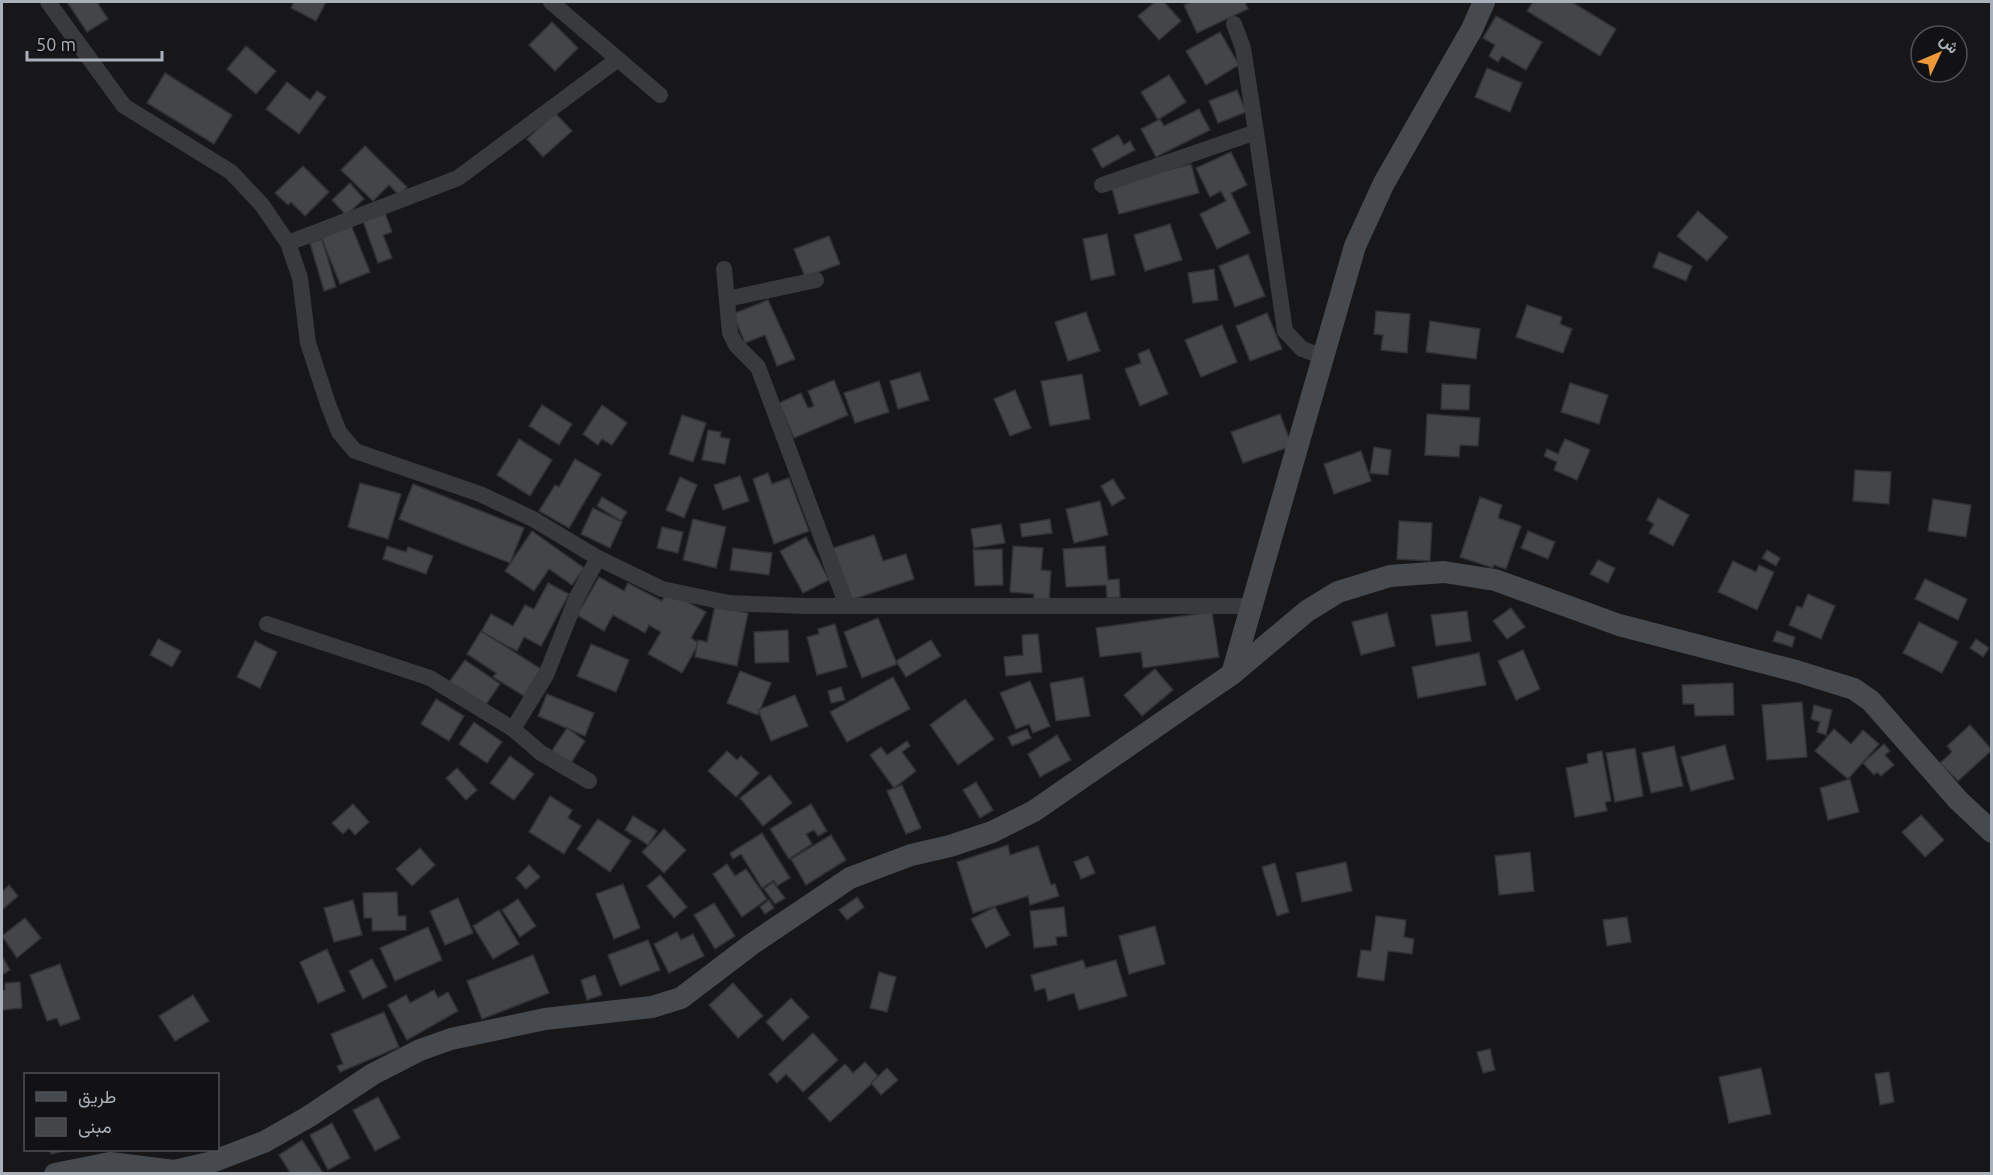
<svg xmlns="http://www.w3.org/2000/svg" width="1993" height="1175" font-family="Ubuntu,Vazirmatn,sans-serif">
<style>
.building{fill:#434549;stroke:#313235;stroke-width:1.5}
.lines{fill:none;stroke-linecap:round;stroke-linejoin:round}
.street{stroke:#383a3e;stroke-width:16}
.secondary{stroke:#46494e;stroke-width:22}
</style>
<rect width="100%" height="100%" fill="#171719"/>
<g class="building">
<polygon points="67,2 97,2 108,19 87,32"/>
<polygon points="294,2 326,2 316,21 291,8"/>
<polygon points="1155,2 1164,2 1181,21 1159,40 1138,16"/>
<polygon points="1192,2 1245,2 1248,9 1197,33 1184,5"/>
<polygon points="1533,2 1572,2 1616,29 1600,56 1527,11"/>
<polygon points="1496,16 1542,42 1526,70 1502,56 1498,62 1489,56 1495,45 1483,38"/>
<polygon points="552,22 578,48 555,71 529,45"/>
<polygon points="1220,32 1239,65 1206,85 1186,51"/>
<polygon points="246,46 276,71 256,94 227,69"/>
<polygon points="1487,68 1522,83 1510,112 1475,97"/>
<polygon points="165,73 232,115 214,144 147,103"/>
<polygon points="1169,75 1186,102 1158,120 1141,92"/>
<polygon points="287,82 310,100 317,91 326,97 299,134 266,109"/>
<polygon points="1237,90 1246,112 1218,123 1209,101"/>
<polygon points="1199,109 1210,130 1156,157 1141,129 1160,119 1164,126"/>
<polygon points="555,113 572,131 543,157 527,139"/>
<polygon points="1118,135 1124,145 1130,141 1135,150 1102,168 1092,149"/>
<polygon points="365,146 407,187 399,195 389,185 373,201 341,170"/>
<polygon points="1231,152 1247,185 1231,193 1250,233 1217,249 1200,214 1226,201 1221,191 1210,197 1196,168"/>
<polygon points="1191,164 1199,193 1119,214 1111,185"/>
<polygon points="303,166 329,192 305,216 291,202 288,205 275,193"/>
<polygon points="350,183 364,199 346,215 332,200"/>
<polygon points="1698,211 1728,237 1707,261 1677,236"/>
<polygon points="385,213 392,232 383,235 392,258 378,263 363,221"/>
<polygon points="1170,224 1182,260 1145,271 1134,235"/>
<polygon points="351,225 370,272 340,284 321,237"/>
<polygon points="1107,234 1115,275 1091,280 1083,239"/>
<polygon points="829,236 840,264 805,277 794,249"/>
<polygon points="322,239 336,287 324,291 310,243"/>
<polygon points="1659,252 1692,266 1686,281 1653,267"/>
<polygon points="1248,254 1265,296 1235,307 1219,266"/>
<polygon points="1214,269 1218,300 1193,303 1188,273"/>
<polygon points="768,300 795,359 777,366 765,335 745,343 733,314"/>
<polygon points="1527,305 1562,317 1560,324 1572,329 1563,353 1516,337"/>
<polygon points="1376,311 1410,314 1407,353 1381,350 1383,335 1374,334"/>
<polygon points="1086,312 1100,351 1068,361 1055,322"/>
<polygon points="1267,313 1282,349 1250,361 1236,326"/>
<polygon points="1430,321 1480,329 1476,359 1426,352"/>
<polygon points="1222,325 1237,362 1201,377 1185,340"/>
<polygon points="1149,349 1168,394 1140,406 1125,369 1141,363 1138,354"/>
<polygon points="920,372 929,400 898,409 890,381"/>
<polygon points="1082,374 1090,419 1050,426 1041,381"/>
<polygon points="834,380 848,415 794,438 779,403 801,393 808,408 814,406 808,391"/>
<polygon points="879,381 889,412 855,423 844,393"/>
<polygon points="1570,383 1608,395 1599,424 1561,412"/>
<polygon points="1442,384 1470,385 1469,410 1441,409"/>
<polygon points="1015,390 1031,428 1010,436 994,399"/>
<polygon points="542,405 572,424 559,445 529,426"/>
<polygon points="602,405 627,423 612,445 602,439 598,445 583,434"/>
<polygon points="1280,414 1292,446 1243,463 1231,432"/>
<polygon points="1427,414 1480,418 1478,446 1460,445 1459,457 1425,455"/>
<polygon points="682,415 706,423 693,462 669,454"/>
<polygon points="708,430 721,432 720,437 730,439 725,464 702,460"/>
<polygon points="519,439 552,460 530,496 497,475"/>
<polygon points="1565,439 1590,450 1577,480 1554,470 1557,462 1544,456 1547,449 1558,454"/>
<polygon points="1374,447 1391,450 1388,475 1370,473"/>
<polygon points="1361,451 1371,481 1334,494 1324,464"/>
<polygon points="575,459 601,474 569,528 539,511 555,485 559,487"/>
<polygon points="1855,470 1891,472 1889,504 1853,501"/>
<polygon points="768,473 772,484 789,478 809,531 774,544 753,479"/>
<polygon points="740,476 749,501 723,510 714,485"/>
<polygon points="680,477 697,485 684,518 666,510"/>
<polygon points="1113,479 1125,498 1112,506 1101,486"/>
<polygon points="360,483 401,494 388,539 348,527"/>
<polygon points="413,484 524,528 510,563 399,519"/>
<polygon points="602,497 627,512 621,521 597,506"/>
<polygon points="1480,497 1502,505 1498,518 1521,526 1506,569 1494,565 1493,568 1460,557"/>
<polygon points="1658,498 1689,515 1673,546 1649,533 1654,524 1647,520"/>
<polygon points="1933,499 1971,505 1966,537 1928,531"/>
<polygon points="1100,501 1108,535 1074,543 1066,509"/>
<polygon points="593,508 622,522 610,548 581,534"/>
<polygon points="693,519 726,527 716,568 683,560"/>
<polygon points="1050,519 1052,533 1022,537 1020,524"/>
<polygon points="1399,521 1432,523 1430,561 1397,559"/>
<polygon points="1001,524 1005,543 974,548 971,529"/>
<polygon points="662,527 683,532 678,553 657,548"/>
<polygon points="532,531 584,568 572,585 549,569 534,591 505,571"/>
<polygon points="1528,531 1555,542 1548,559 1521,548"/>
<polygon points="874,535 883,561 906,554 914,579 851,600 833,548"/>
<polygon points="806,537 829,580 803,593 780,551"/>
<polygon points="387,546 406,552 408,547 433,556 426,574 383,559"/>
<polygon points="1013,546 1043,548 1041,570 1051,571 1049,602 1033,601 1034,594 1010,592"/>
<polygon points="1105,546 1108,580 1119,579 1120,597 1107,598 1106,585 1066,587 1063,549"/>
<polygon points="733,548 772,553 769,575 730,570"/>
<polygon points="1002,549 1003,585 975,586 973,550"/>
<polygon points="1767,550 1780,558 1776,566 1762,558"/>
<polygon points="1598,560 1615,568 1608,583 1590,574"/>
<polygon points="1733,561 1756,572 1759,565 1774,572 1757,610 1718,592"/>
<polygon points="599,577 624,591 628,583 662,601 668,591 706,612 691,638 699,643 682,673 648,654 661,632 649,625 645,633 613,615 604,631 577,615"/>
<polygon points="1925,579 1967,599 1958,620 1915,599"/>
<polygon points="548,583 569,594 541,646 524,637 517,651 481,632 491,614 513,626 525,605 534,609"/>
<polygon points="1808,594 1835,606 1821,639 1789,625 1797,606 1802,608"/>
<polygon points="715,606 748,613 737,666 695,657 698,640 707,642"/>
<polygon points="1511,608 1525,627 1507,639 1493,621"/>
<polygon points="1467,611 1471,641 1436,646 1431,615"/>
<polygon points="1212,612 1219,657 1143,668 1141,652 1100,657 1096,628"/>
<polygon points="1387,613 1395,646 1361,655 1352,622"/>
<polygon points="878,618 897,664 862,678 844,632"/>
<polygon points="1919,622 1958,642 1942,673 1903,653"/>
<polygon points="835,624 847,667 817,675 807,637 819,634 818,629"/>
<polygon points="788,630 789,662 755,663 754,632"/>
<polygon points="481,631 541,669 524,696 493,677 496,673 467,654"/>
<polygon points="1777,631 1795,637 1792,647 1773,641"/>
<polygon points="1038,634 1042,672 1006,676 1004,657 1023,655 1022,635"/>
<polygon points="158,639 181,651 172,667 150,655"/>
<polygon points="1976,639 1989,648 1983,657 1970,648"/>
<polygon points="931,640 941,656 906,677 896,661"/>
<polygon points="255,641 277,652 260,688 237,677"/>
<polygon points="591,644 629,660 616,692 577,676"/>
<polygon points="1523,650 1540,689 1516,700 1498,661"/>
<polygon points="1479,653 1486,685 1418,698 1412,667"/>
<polygon points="465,660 500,684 485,706 449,682"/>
<polygon points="1155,669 1173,690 1142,716 1124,695"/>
<polygon points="740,671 771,683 758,715 727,703"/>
<polygon points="893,677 910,709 847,742 830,712"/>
<polygon points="1083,677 1090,716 1056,721 1050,683"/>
<polygon points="1030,681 1050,726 1033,733 1029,724 1016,729 1000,693"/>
<polygon points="1733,683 1734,715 1695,716 1694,704 1683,704 1682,685"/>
<polygon points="841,687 845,700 831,703 828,691"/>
<polygon points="547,694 594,713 585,736 538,716"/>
<polygon points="795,695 808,726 771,741 758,710"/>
<polygon points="436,699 464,716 449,741 421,724"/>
<polygon points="965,699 994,739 958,765 930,725"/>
<polygon points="1802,702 1807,757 1767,760 1762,705"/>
<polygon points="1814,705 1832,710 1826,735 1817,732 1820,722 1811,719"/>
<polygon points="474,722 502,742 487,763 459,744"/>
<polygon points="1970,725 1992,750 1958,781 1940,763 1952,752 1947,746"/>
<polygon points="567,728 585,741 568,768 549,755"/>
<polygon points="1027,729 1031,738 1012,746 1008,737"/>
<polygon points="1834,729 1851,744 1863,730 1879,744 1848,779 1815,751"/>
<polygon points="1057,735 1071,760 1040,777 1028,754"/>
<polygon points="907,741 910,746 902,752 916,771 894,788 870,755 881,747 887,755"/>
<polygon points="1884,744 1890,751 1885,755 1894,765 1881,776 1877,772 1874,775 1863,763"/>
<polygon points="1725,745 1734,779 1691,791 1681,757"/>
<polygon points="1674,746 1683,786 1651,793 1642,753"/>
<polygon points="1635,748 1643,796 1615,802 1606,753"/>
<polygon points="727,751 737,760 741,756 759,773 736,797 708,771"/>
<polygon points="1602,751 1611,801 1605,802 1607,811 1575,817 1566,768 1588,763 1587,754"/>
<polygon points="510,756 534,774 514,800 490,783"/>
<polygon points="457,768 477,790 466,800 446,778"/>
<polygon points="770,775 792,803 763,826 740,798"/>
<polygon points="1850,779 1859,812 1828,820 1820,788"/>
<polygon points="976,782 993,810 980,818 963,790"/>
<polygon points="902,785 921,828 906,834 887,791"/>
<polygon points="550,796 572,810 568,818 581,826 564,854 529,832"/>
<polygon points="353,804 369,822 355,835 349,828 343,834 332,823"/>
<polygon points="811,804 827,831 818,836 814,830 806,834 812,844 789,859 770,829"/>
<polygon points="1921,815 1944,840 1925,857 1902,832"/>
<polygon points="633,816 657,831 648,845 625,830"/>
<polygon points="598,819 631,841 610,872 577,849"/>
<polygon points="664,829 686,850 664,873 642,852"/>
<polygon points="762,833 790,878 777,886 774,880 762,888 741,854 733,859 730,853"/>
<polygon points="831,835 846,860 806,885 791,859"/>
<polygon points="1008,845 1010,855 1038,846 1051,885 1055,884 1059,896 1030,905 1028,896 973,913 957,862"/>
<polygon points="420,848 435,865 412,886 396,869"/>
<polygon points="1530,852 1534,891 1499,895 1495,856"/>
<polygon points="1088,856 1095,873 1081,879 1074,862"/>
<polygon points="1346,862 1352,891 1302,902 1296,873"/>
<polygon points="1275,863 1289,912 1277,916 1262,867"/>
<polygon points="727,864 735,876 746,869 767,899 742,917 713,874"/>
<polygon points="529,865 540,877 526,889 516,878"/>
<polygon points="660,875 687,907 674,918 647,886"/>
<polygon points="773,882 785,898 775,904 764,889"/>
<polygon points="623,884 640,928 614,939 596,894"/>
<polygon points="9,885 18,896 2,910 2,892"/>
<polygon points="397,892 398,916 406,916 406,930 372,931 372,918 364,918 363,893"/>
<polygon points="857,897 864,907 847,920 839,910"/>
<polygon points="458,898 473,933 445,945 430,911"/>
<polygon points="518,899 536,926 520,937 502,910"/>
<polygon points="353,900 362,935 334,942 324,908"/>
<polygon points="769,900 774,908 765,914 760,907"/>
<polygon points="714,903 735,936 715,949 694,915"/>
<polygon points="995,907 1010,935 986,948 971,919"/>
<polygon points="1064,907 1067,936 1056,937 1057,945 1034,948 1030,911"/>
<polygon points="499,910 519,944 493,959 473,926"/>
<polygon points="1376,916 1406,920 1404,937 1414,939 1412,954 1388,951 1384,981 1357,977 1361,950 1371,951"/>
<polygon points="1627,917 1631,942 1607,946 1603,920"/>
<polygon points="25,918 41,938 17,958 2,936"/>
<polygon points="1155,926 1165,964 1129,974 1119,936"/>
<polygon points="428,927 442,960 395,981 380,948"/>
<polygon points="677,932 681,940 693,934 704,956 669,973 654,944"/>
<polygon points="648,940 660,970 620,986 608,955"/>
<polygon points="327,949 345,991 318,1003 300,962"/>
<polygon points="533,955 549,993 482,1019 467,981"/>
<polygon points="2,956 10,970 2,975"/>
<polygon points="372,959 387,987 363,999 349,971"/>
<polygon points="1083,960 1086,968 1116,960 1127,996 1079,1010 1074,993 1048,1001 1045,988 1035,991 1031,975"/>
<polygon points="60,964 80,1019 60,1026 57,1018 47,1021 30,975"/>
<polygon points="879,972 896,977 887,1012 870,1008"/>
<polygon points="595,975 602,995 587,1000 581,980"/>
<polygon points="20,982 22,1008 2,1010 2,990 5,990 5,983"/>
<polygon points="733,983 763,1016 738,1038 709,1005"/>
<polygon points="434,990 438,998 448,992 458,1011 407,1040 388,1005 406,995 410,1003"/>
<polygon points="193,995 209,1021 175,1041 159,1016"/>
<polygon points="791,998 809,1017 783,1041 766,1022"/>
<polygon points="384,1012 399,1047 340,1072 337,1066 343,1064 331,1034"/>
<polygon points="813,1033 838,1060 803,1092 786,1074 777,1083 769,1074"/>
<polygon points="1490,1049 1495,1070 1483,1073 1477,1052"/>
<polygon points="865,1062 879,1077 830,1122 808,1098 845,1064 853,1073"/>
<polygon points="887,1068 898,1080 881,1095 871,1083"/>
<polygon points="1761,1068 1771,1114 1729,1123 1719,1077"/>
<polygon points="1889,1072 1894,1102 1880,1105 1875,1074"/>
<polygon points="378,1097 400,1138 375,1151 353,1110"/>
<polygon points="332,1123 350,1158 328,1170 310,1135"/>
<polygon points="302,1140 323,1173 323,1174 291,1174 279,1155"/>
<polygon points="49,1150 69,1150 51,1154"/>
</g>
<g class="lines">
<g class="street">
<polyline points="48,2 124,106 231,172 262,205 288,243 300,278 308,343 328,404 339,432 355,451 480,494 533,519 598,558 662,589 729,603 804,606 1252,606"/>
<polyline points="551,2 660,95"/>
<polyline points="1234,24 1243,48 1256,132"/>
<polyline points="1102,185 1256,132 1285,331 1302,349 1324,357"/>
<polyline points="288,243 458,178 618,59"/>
<polyline points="724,269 730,333 736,345 758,367 847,606"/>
<polyline points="727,299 816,280"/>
<polyline points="267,624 430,678 513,729 541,753 589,781"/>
<polyline points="513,729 546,675 577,597 598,558"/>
</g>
<g class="secondary">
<polyline points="1232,674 1355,246 1384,183 1472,29 1484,2"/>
<polyline points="55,1174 110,1163 174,1171 209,1163 264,1142 308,1117 373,1074 420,1050 451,1039 545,1019 652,1007 681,998 752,944 850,878 911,855 950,846 992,832 1034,811 1232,674 1307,611 1338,592 1390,576 1444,572 1495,580 1619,625 1796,671 1854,689 1871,701 1958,800 1992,832"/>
</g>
</g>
<rect width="1993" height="1175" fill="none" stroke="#a9b0b9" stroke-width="6"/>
<rect x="24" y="1073" width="195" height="78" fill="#121214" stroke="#4e5156" stroke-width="1.5"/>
<rect x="36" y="1092" width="30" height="9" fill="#46494e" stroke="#4e5156" stroke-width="1.5"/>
<text x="78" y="1103" font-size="18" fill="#a9b0b9">طريق</text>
<rect x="36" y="1118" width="30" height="18" fill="#434549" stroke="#4e5156" stroke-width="1.5"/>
<text x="78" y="1133" font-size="18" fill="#a9b0b9">مبنى</text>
<g transform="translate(1939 54) rotate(46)"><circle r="28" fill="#121214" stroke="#4e5156" stroke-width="1.5"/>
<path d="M0-4.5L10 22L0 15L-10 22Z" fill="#ee983a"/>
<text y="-9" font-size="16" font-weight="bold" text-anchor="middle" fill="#a9b0b9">ش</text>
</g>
<path d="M27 51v9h135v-9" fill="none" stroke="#a9b0b9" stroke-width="3"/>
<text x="36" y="51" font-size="18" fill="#a9b0b9" stroke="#121214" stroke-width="4.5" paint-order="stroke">50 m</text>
</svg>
